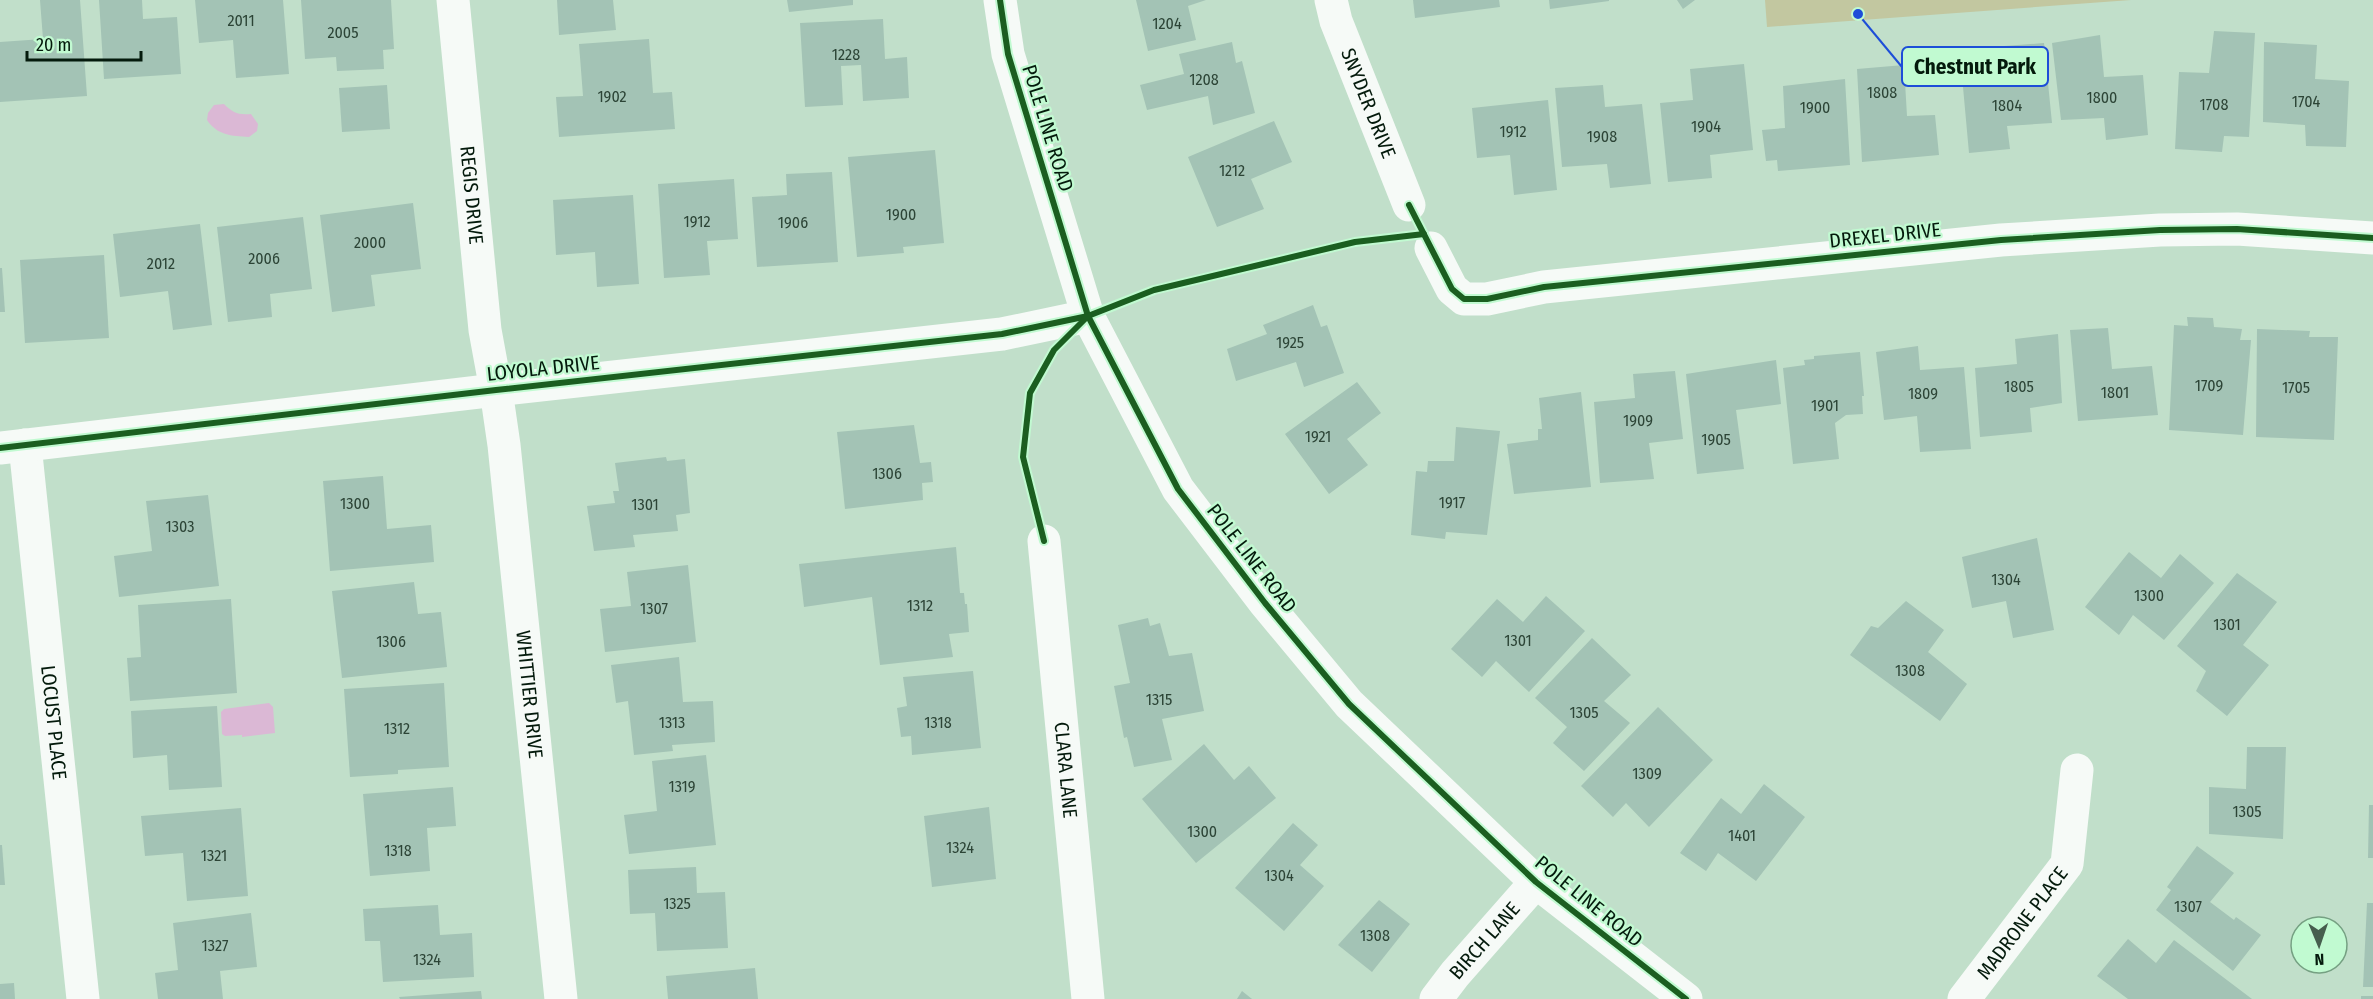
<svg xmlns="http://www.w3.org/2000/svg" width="2373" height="999" font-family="'Fira Sans Condensed',sans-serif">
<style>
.green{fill:#c2c7a0}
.water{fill:#dbb8d5}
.building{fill:#a3c3b5}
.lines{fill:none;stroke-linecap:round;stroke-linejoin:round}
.minor{stroke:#f6faf7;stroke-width:33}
.major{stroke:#f6faf7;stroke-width:33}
.cycleway-casing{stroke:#c1fad1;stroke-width:10}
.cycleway{stroke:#1b5e20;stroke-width:6}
.labels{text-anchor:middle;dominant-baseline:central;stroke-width:4.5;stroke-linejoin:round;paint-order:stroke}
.number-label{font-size:16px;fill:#2c4436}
.street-label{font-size:20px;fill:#041a0c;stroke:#c1fad1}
.leader{fill:none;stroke:#1d4ed8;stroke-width:2}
.callout-dot{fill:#1d4ed8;stroke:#c1fad1;stroke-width:2}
.callout{fill:#c1fad1;stroke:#1d4ed8;stroke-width:2}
.callout-label{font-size:21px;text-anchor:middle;font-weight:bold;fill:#041a0c}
</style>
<rect width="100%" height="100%" fill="#c1dfca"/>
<polygon class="green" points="1765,0 2131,0 1767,27"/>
<g class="water">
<path d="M224 104C233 113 238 115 251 114L258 124 257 131 249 137C231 136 217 135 207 120L208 113 214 105Z"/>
<polygon points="269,703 273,707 275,733 242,737 242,735 225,736 222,734 221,712 224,709"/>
</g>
<g class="building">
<polygon points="40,0 80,0 87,96 0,102 0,42 43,39"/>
<polygon points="99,0 142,0 143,19 177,17 181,74 104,79"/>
<polygon points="195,0 283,0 289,74 236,78 233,40 199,43"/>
<polygon points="301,0 391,0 394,49 383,50 384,69 337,71 336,57 305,59"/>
<polygon points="557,0 613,0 616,30 559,35"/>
<polygon points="787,0 853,0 853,5 789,12"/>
<polygon points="1136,0 1206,0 1188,6 1196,40 1148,51"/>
<polygon points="1413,0 1499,0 1500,7 1415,18"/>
<polygon points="1549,0 1609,0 1609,1 1550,9"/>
<polygon points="1677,0 1695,0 1683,9"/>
<polygon points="883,19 885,59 907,57 909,98 863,101 861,65 841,66 843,105 805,107 800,23"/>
<polygon points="2214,31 2255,33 2249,137 2224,136 2222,152 2175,149 2179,72 2209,73"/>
<polygon points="2100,35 2104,77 2143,75 2148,135 2106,140 2104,118 2061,120 2052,43"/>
<polygon points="649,39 653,93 672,92 675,129 559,137 556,97 583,96 579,44"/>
<polygon points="1232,42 1236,63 1242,61 1255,113 1213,125 1208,96 1147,110 1140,85 1184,74 1179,54"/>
<polygon points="2264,42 2317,45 2315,79 2349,81 2346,147 2306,146 2305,125 2263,122"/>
<polygon points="2044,43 2052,123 2007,126 2010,149 1969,153 1963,87 1995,82 1991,47"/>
<polygon points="1744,64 1753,150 1710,155 1712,178 1668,182 1660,103 1693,100 1690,69"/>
<polygon points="1904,65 1907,116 1935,115 1939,155 1862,162 1857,69"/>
<polygon points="1845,79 1850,165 1778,171 1777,160 1766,161 1762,130 1785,128 1783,86"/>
<polygon points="387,85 390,129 342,132 339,88"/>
<polygon points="1603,85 1605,107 1642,104 1651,184 1610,188 1607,164 1562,167 1555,88"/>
<polygon points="1548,100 1557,190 1514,195 1510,155 1477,158 1472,108"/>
<polygon points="1274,121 1292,162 1251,179 1264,209 1217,227 1188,157"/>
<polygon points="935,150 944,243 903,247 904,253 857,257 848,157"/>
<polygon points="832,172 838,262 757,267 752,197 787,195 786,174"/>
<polygon points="734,179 738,239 707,241 710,275 664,278 658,184"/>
<polygon points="633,195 639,284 597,287 595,252 556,255 553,200"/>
<polygon points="413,203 421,269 371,275 375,306 332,312 320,215"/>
<polygon points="303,217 312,289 270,294 272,317 228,322 217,227"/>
<polygon points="200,224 212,325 173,330 168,291 120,297 113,234"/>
<polygon points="104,255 109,338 25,343 20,260"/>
<polygon points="0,268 2,268 5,312 0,312"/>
<polygon points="1313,305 1321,327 1327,325 1344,373 1304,387 1296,362 1236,381 1227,349 1267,334 1263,325"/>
<polygon points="2187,317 2213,318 2214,327 2242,329 2240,340 2251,340 2243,435 2169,430 2174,325 2188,326"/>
<polygon points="2108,328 2112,369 2152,366 2158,415 2078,421 2070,330"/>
<polygon points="2257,329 2310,331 2309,337 2338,337 2334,440 2256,437"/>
<polygon points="2058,334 2062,403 2030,408 2032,432 1980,437 1975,368 2017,364 2015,339"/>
<polygon points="1918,346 1920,370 1964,367 1971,449 1920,452 1917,416 1884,420 1876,352"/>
<polygon points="1860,352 1864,396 1862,396 1863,414 1846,415 1835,423 1839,459 1793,464 1783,368 1805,365 1804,360 1814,359 1814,356"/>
<polygon points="1776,360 1781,404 1736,410 1744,469 1697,474 1686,374"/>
<polygon points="1675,371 1683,439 1649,443 1654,479 1600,483 1594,402 1635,398 1633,374"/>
<polygon points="1357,382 1381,413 1347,439 1368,465 1329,494 1285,434"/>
<polygon points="1581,392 1591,487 1514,494 1507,444 1538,440 1538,429 1542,429 1539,398"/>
<polygon points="914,425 920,463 931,462 933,482 922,483 923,500 845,509 837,432"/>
<polygon points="1456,427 1500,431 1487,535 1446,532 1445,539 1411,535 1416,471 1427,472 1428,461 1454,461"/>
<polygon points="666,457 667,461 685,459 690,513 676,515 678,531 633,535 635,547 594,551 587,506 615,503 613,491 619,491 615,463"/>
<polygon points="383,476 387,529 431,525 434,562 330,571 323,481"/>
<polygon points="208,495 219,586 119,597 114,556 152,551 146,501"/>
<polygon points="2037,538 2054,630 2013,638 2006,601 1972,608 1962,557"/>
<polygon points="956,547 960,593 964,593 965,604 967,604 969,632 949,634 953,657 880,665 872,597 804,607 799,564"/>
<polygon points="2129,552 2161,578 2180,554 2214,583 2164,640 2133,615 2119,635 2085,607"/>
<polygon points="688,565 696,642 605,652 600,609 631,606 627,572"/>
<polygon points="2237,573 2277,602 2243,645 2269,665 2227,716 2196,691 2206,671 2177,646"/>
<polygon points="414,582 418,614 441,612 447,667 342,678 332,591"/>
<polygon points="1546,596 1585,631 1529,692 1496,661 1482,677 1451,649 1497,599 1523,622"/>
<polygon points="231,599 237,693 130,701 127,658 141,657 138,605"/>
<polygon points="1906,601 1944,630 1928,652 1967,684 1940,721 1850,655 1871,626 1878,628"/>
<polygon points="1148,618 1150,626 1160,623 1169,656 1192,653 1204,711 1162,719 1172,760 1134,767 1127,737 1124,738 1114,686 1130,683 1118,625"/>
<polygon points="1592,638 1631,675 1604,701 1630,723 1584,771 1553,743 1567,727 1535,698"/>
<polygon points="679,657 683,702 713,701 715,742 672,745 673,751 634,755 628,701 616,703 611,665"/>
<polygon points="973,671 981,748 912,755 911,736 901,737 897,708 907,706 903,677"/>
<polygon points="444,683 449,767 398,770 398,774 350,777 344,689"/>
<polygon points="217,706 222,787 169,790 167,755 133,758 131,711"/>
<polygon points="1658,707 1713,760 1649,827 1626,803 1613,817 1581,786"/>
<polygon points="1204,744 1234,780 1249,766 1276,798 1196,863 1142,799"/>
<polygon points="2247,747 2286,747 2283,839 2209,834 2209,787 2246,789"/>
<polygon points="706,755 716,845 629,854 624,815 657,811 652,761"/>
<polygon points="1764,784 1805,817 1756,881 1718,853 1706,871 1680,853 1721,798 1741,814"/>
<polygon points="453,787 456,826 427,828 430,871 370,876 363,794"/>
<polygon points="2369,805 2373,805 2373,858 2368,858"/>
<polygon points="989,807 996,879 932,887 924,816"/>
<polygon points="241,808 248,896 187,901 183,853 145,856 141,816"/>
<polygon points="1293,823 1318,845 1300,865 1324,886 1284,931 1235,888"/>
<polygon points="0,845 2,845 5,885 0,885"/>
<polygon points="2197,846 2234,873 2210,902 2234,920 2236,917 2261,935 2233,971 2156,910 2171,890 2167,887"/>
<polygon points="696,867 697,893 725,892 728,948 657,951 655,913 630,914 628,870"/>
<polygon points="1379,900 1410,924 1372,972 1338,945"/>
<polygon points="2367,903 2373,903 2373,987 2363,987"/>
<polygon points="438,905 440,935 472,933 474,977 383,982 380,941 365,941 363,909"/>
<polygon points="251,913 257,967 220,971 223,999 158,999 155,973 178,970 173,923"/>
<polygon points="2128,939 2156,963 2174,940 2252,999 2128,999 2097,976"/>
<polygon points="755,968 758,999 668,999 666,976"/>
<polygon points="14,983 15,999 0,999 0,984"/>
<polygon points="481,991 482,999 400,999 399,997"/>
<polygon points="1242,991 1252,999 1237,999"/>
<rect x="2361" y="996" width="12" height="3"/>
</g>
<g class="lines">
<g class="minor">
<path id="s1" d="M453 0 485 330 496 390 504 445 561 999"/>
<path id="s2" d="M1331 0 1336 21 1409 205"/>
<polyline points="1431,248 1452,289 1464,299 1487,299 1544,287 2001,240 2160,230 2237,229 2373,238"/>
<path id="s3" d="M25 445 83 999"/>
<polyline points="0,448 496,390 1002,334 1088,316"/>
<path id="s4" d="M1044 541 1088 999"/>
<path id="s5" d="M1436 999 1455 974 1536 882"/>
<path id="s6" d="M1964 999 2067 864 2077 770"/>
</g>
<polyline class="major" points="1000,0 1008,54 1088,316 1178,489 1265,603 1349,704 1536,882 1686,999"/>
<g class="cycleway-casing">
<g id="cycleway">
<polyline points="1000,0 1008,54 1088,316 1178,489 1265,603 1349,704 1536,882 1686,999"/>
<polyline points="1409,205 1452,289 1464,299 1487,299 1544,287 2001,240 2160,230 2237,229 2373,238"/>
<polyline points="0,448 496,390 1002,334 1088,316"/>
<polyline points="1044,541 1023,457 1030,393 1054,350 1088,316 1154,290 1355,242 1424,234"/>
</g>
</g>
<use href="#cycleway" class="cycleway"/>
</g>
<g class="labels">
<g class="number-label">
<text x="241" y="20">2011</text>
<text x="1167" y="23">1204</text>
<text x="343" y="32">2005</text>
<text x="846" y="54">1228</text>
<text x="1204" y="79">1208</text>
<text x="1882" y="92">1808</text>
<text x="612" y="96">1902</text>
<text x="2102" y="97">1800</text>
<text x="2306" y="101">1704</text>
<text x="2214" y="104">1708</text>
<text x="2007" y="105">1804</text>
<text x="1815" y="107">1900</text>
<text x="1706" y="126">1904</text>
<text x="1513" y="131">1912</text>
<text x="1602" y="136">1908</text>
<text x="1232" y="170">1212</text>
<text x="901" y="214">1900</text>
<text x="697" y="221">1912</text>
<text x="793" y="222">1906</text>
<text x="370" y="242">2000</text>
<text x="264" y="258">2006</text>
<text x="161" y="263">2012</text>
<text x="1290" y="342">1925</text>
<text x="2209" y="385">1709</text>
<text x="2019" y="386">1805</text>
<text x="2296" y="387">1705</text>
<text x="2115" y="392">1801</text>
<text x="1923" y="393">1809</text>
<text x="1825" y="405">1901</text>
<text x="1638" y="420">1909</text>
<text x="1318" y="436">1921</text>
<text x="1716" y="439">1905</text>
<text x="887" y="473">1306</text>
<text x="1452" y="502">1917</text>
<text x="355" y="503">1300</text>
<text x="645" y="504">1301</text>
<text x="180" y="526">1303</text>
<text x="2006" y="579">1304</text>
<text x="2149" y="595">1300</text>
<text x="920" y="605">1312</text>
<text x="654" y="608">1307</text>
<text x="2227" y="624">1301</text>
<text x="1518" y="640">1301</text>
<text x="391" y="641">1306</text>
<text x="1910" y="670">1308</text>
<text x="1159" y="699">1315</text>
<text x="1584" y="712">1305</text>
<text x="672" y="722">1313</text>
<text x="938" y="722">1318</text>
<text x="397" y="728">1312</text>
<text x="1647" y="773">1309</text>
<text x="682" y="786">1319</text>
<text x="2247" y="811">1305</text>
<text x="1202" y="831">1300</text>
<text x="1742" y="835">1401</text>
<text x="960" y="847">1324</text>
<text x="398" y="850">1318</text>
<text x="214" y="855">1321</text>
<text x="1279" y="875">1304</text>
<text x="677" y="903">1325</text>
<text x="2188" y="906">1307</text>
<text x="1375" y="935">1308</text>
<text x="215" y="945">1327</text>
<text x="427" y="959">1324</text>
</g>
<g class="street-label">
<text stroke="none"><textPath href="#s2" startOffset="110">SNYDER DRIVE</textPath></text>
<text transform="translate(1048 128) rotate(73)">POLE LINE ROAD</text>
<text stroke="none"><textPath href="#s1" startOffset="196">REGIS DRIVE</textPath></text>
<text transform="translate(1885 235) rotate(-6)">DREXEL DRIVE</text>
<text transform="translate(543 368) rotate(-6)">LOYOLA DRIVE</text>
<text transform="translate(1252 558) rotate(52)">POLE LINE ROAD</text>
<text stroke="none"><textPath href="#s1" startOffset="699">WHITTIER DRIVE</textPath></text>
<text stroke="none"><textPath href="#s3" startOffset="279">LOCUST PLACE</textPath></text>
<text stroke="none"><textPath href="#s4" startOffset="230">CLARA LANE</textPath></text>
<text transform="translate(1589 901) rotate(39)">POLE LINE ROAD</text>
<text stroke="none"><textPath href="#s6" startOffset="96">MADRONE PLACE</textPath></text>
<text stroke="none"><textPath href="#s5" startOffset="76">BIRCH LANE</textPath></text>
</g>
</g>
<path class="leader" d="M1858 14L1902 67"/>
<circle class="callout-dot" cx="1858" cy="14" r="6"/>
<rect class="callout" x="1902" y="47" width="146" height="39" rx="6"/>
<g class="callout-label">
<text x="1975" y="74">Chestnut Park</text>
</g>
<g transform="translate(2319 945) rotate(178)"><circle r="28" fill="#c1fad1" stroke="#75a082" stroke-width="1.5"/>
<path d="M0-4.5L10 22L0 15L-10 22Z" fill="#465f4e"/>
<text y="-9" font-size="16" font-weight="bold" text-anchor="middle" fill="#041a0c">N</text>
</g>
<path d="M27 51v9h114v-9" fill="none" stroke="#041a0c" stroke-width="3"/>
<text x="36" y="51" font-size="18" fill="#041a0c" stroke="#c1fad1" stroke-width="4.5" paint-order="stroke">20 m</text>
</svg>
